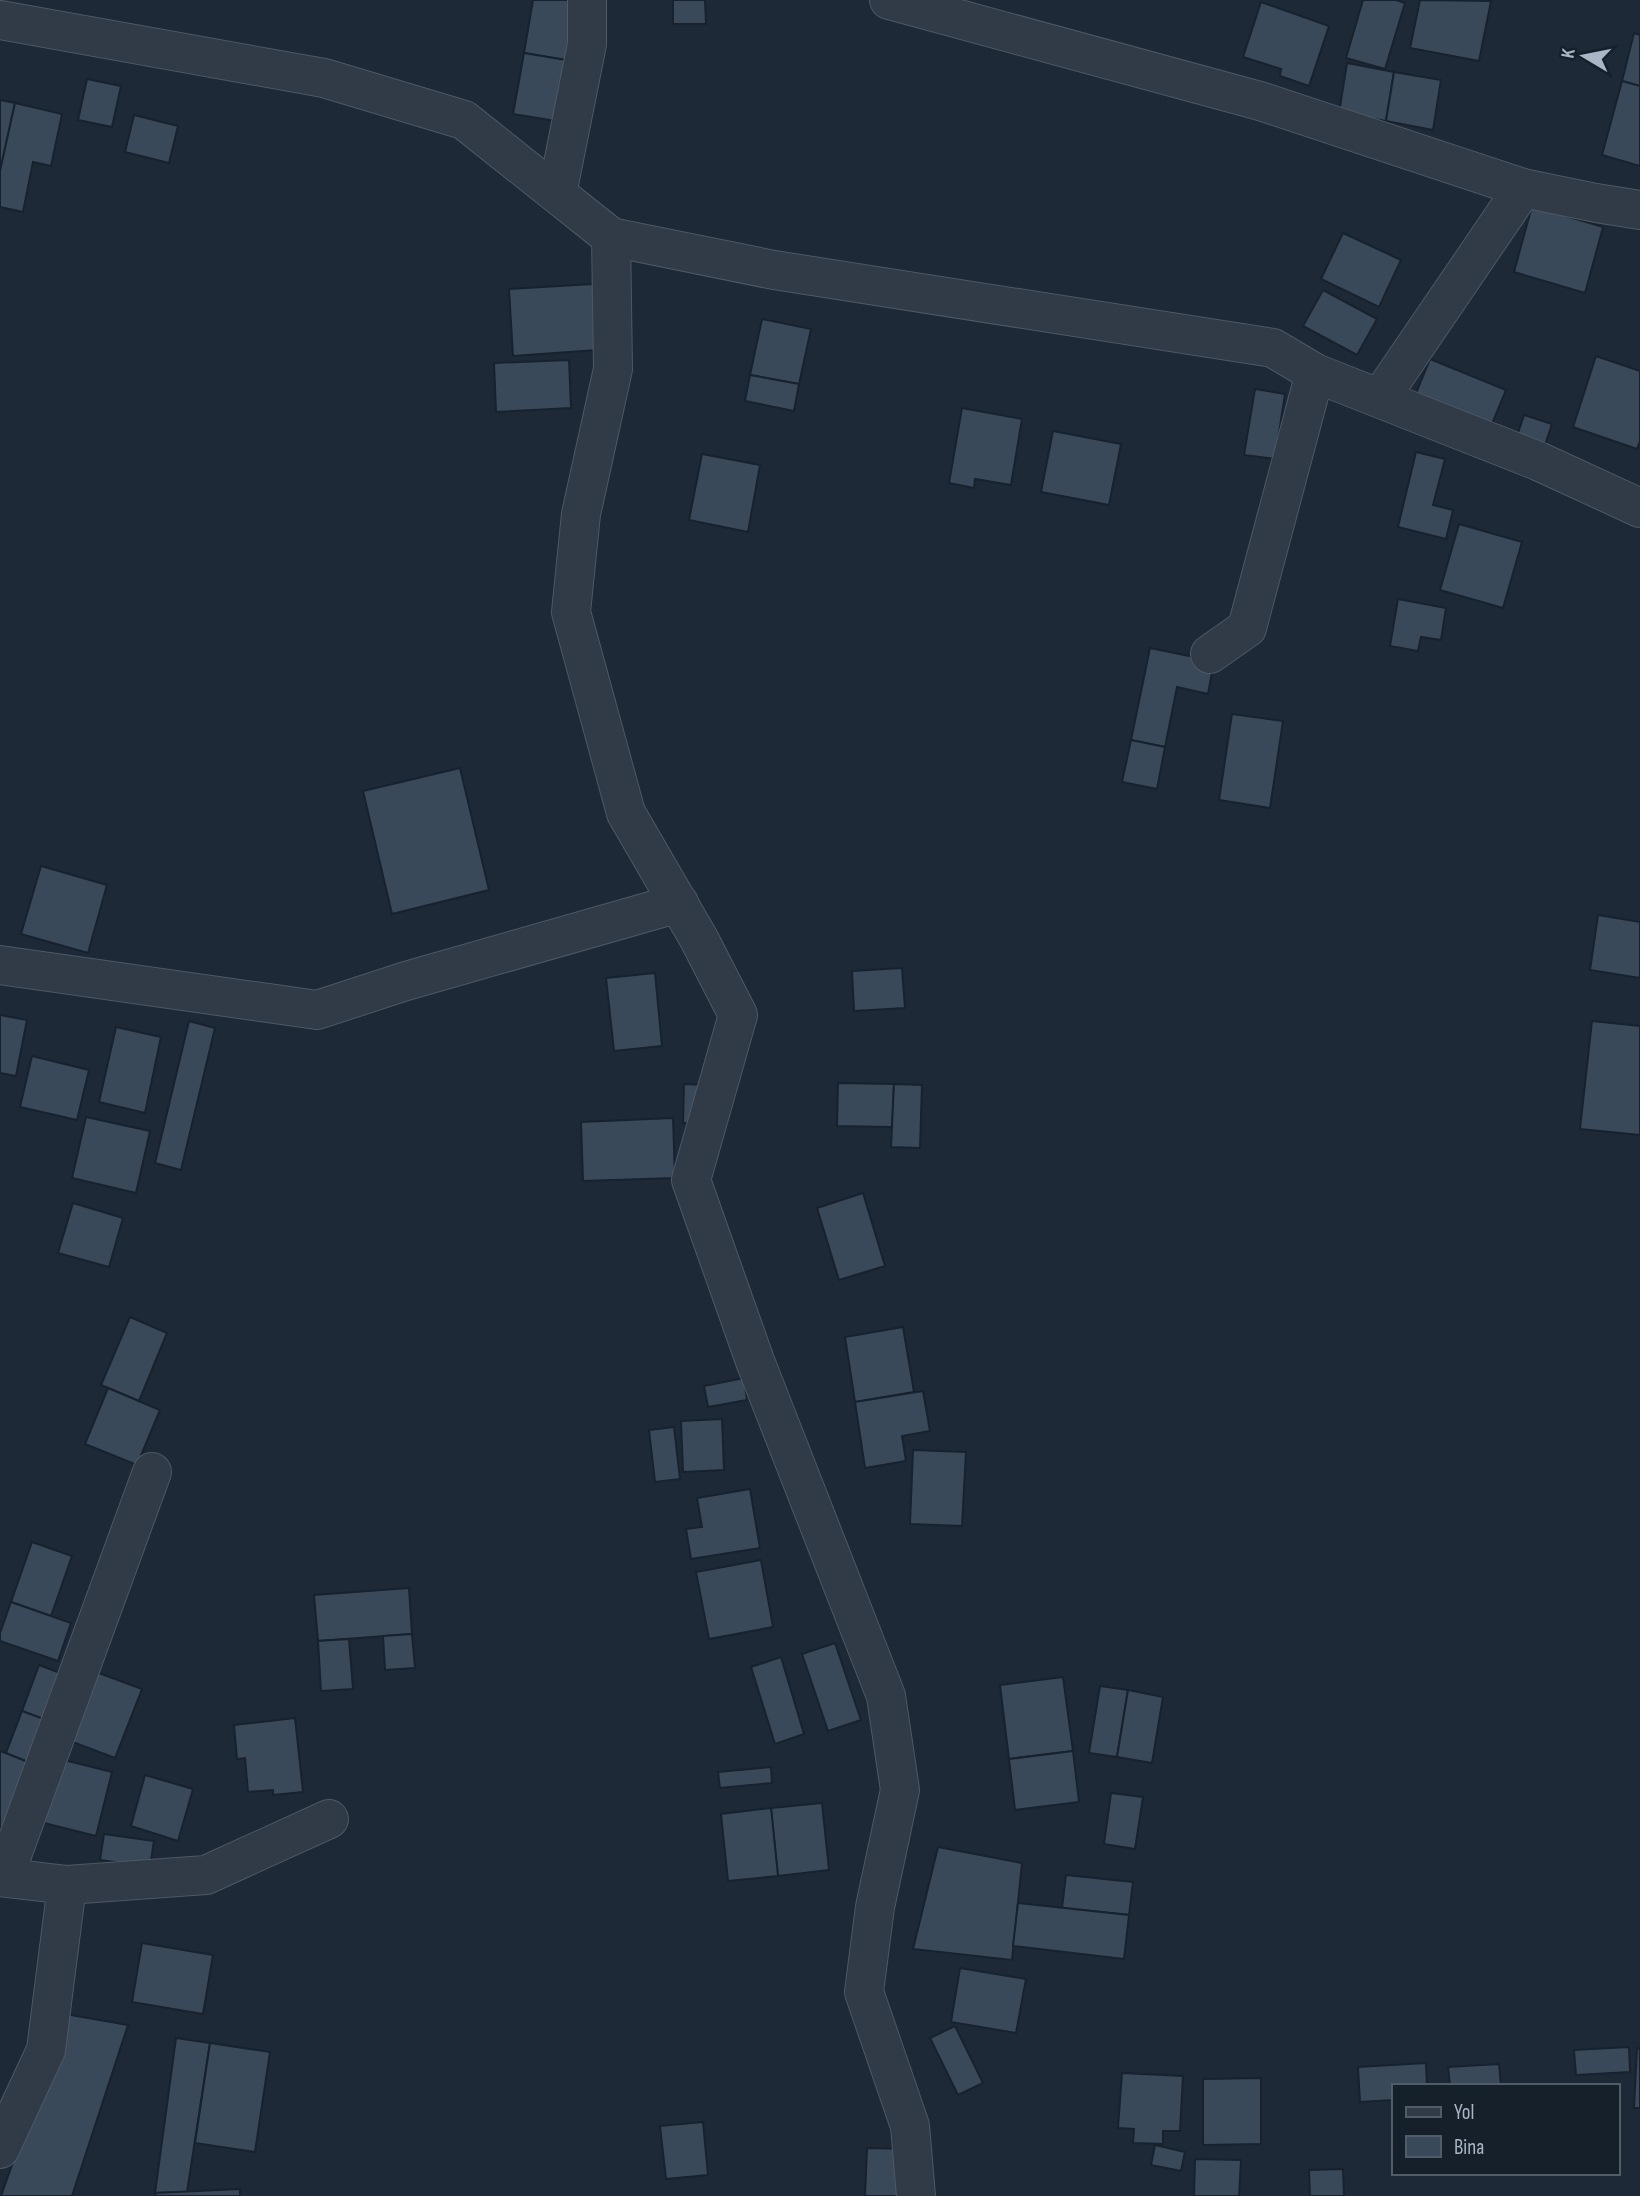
<svg xmlns="http://www.w3.org/2000/svg" width="1640" height="2196" font-family="'Sofia Sans Condensed',sans-serif">
<style>
.building{fill:#3a495a;stroke:#18222e;stroke-width:2}
.lines{fill:none;stroke-linecap:round;stroke-linejoin:round}
.minor-casing{stroke:#4e5866;stroke-width:40}
.minor{stroke:#303b47;stroke-width:38}
</style>
<rect width="100%" height="100%" fill="#1d2937"/>
<g class="building">
<polygon points="533,0 566,0 583,3 572,61 524,53"/>
<polygon points="673,0 705,0 706,24 673,24"/>
<polygon points="1363,0 1396,0 1405,3 1385,69 1346,58"/>
<polygon points="1420,0 1491,1 1479,61 1410,48"/>
<polygon points="1261,2 1329,26 1309,86 1280,76 1281,69 1243,57"/>
<polygon points="1634,33 1640,35 1640,86 1622,81"/>
<polygon points="524,53 572,61 562,122 513,114"/>
<polygon points="1347,63 1394,72 1386,121 1339,113"/>
<polygon points="1394,72 1441,80 1433,130 1386,121"/>
<polygon points="87,79 121,86 112,127 78,120"/>
<polygon points="1622,81 1640,86 1640,166 1602,155"/>
<polygon points="0,100 15,103 1,168 0,168"/>
<polygon points="15,103 62,114 51,166 33,162 23,212 0,207 0,171"/>
<polygon points="134,115 178,126 169,163 125,152"/>
<polygon points="1532,206 1603,227 1585,293 1514,272"/>
<polygon points="1343,233 1401,260 1379,307 1321,279"/>
<polygon points="593,284 597,350 513,356 509,289"/>
<polygon points="1323,290 1377,319 1357,355 1303,326"/>
<polygon points="762,319 811,329 799,384 750,375"/>
<polygon points="1596,356 1640,371 1640,441 1637,449 1573,427"/>
<polygon points="1430,359 1506,390 1492,424 1416,393"/>
<polygon points="569,360 571,408 496,412 494,363"/>
<polygon points="750,375 799,384 794,411 745,401"/>
<polygon points="1255,389 1285,394 1275,459 1244,455"/>
<polygon points="962,408 1022,419 1011,485 975,479 974,488 949,483"/>
<polygon points="1524,415 1552,424 1544,448 1516,439"/>
<polygon points="1053,431 1121,444 1109,505 1041,492"/>
<polygon points="1416,452 1445,459 1433,505 1453,510 1446,539 1398,527"/>
<polygon points="702,454 760,465 748,532 689,520"/>
<polygon points="1459,524 1522,542 1503,608 1440,590"/>
<polygon points="1398,599 1446,608 1441,640 1421,637 1418,651 1390,646"/>
<polygon points="1150,648 1214,661 1208,694 1177,687 1165,747 1131,740"/>
<polygon points="1232,714 1283,721 1270,808 1219,800"/>
<polygon points="1131,740 1165,747 1157,789 1122,782"/>
<polygon points="460,768 489,890 392,914 363,791"/>
<polygon points="41,866 107,885 88,953 21,934"/>
<polygon points="1598,915 1640,922 1640,978 1590,970"/>
<polygon points="902,968 905,1008 854,1011 852,971"/>
<polygon points="655,973 662,1046 614,1051 606,978"/>
<polygon points="0,1015 27,1020 16,1076 0,1073"/>
<polygon points="189,1021 215,1028 181,1170 155,1163"/>
<polygon points="1592,1021 1640,1026 1640,1135 1580,1129"/>
<polygon points="116,1027 161,1037 145,1113 99,1102"/>
<polygon points="32,1056 89,1070 77,1120 20,1107"/>
<polygon points="838,1083 894,1084 892,1127 837,1126"/>
<polygon points="684,1084 706,1085 705,1123 683,1123"/>
<polygon points="894,1084 922,1085 920,1148 891,1147"/>
<polygon points="86,1117 150,1131 136,1193 72,1178"/>
<polygon points="673,1118 675,1178 583,1181 581,1122"/>
<polygon points="863,1193 885,1266 839,1280 817,1208"/>
<polygon points="73,1203 123,1218 109,1267 58,1253"/>
<polygon points="130,1317 167,1333 139,1401 101,1385"/>
<polygon points="903,1327 914,1392 855,1402 845,1337"/>
<polygon points="744,1378 747,1400 708,1407 704,1386"/>
<polygon points="108,1388 160,1410 137,1465 85,1444"/>
<polygon points="923,1391 930,1431 902,1436 906,1461 865,1468 855,1402"/>
<polygon points="722,1419 724,1470 683,1472 681,1421"/>
<polygon points="674,1427 680,1479 655,1482 649,1430"/>
<polygon points="913,1450 966,1452 962,1526 910,1524"/>
<polygon points="750,1489 760,1548 691,1559 686,1529 702,1527 697,1498"/>
<polygon points="32,1542 72,1556 51,1616 11,1602"/>
<polygon points="761,1560 773,1627 709,1639 696,1572"/>
<polygon points="409,1588 412,1634 318,1641 314,1595"/>
<polygon points="11,1602 71,1623 58,1661 0,1641 0,1633"/>
<polygon points="412,1634 415,1668 385,1670 383,1636"/>
<polygon points="349,1639 353,1689 321,1691 318,1641"/>
<polygon points="835,1643 861,1720 828,1731 802,1654"/>
<polygon points="781,1657 804,1734 775,1744 751,1667"/>
<polygon points="39,1665 68,1676 51,1722 22,1711"/>
<polygon points="88,1669 142,1689 115,1758 62,1738"/>
<polygon points="1063,1677 1073,1751 1009,1759 1000,1685"/>
<polygon points="1100,1686 1128,1690 1117,1757 1089,1753"/>
<polygon points="1128,1690 1163,1697 1152,1763 1117,1757"/>
<polygon points="22,1711 44,1719 28,1762 6,1753"/>
<polygon points="295,1718 303,1792 273,1795 273,1790 248,1792 245,1758 237,1759 234,1725"/>
<polygon points="0,1751 28,1762 0,1835"/>
<polygon points="1073,1751 1079,1802 1015,1810 1009,1759"/>
<polygon points="48,1756 112,1772 96,1836 32,1820"/>
<polygon points="771,1767 772,1783 720,1788 718,1772"/>
<polygon points="145,1775 193,1789 178,1841 131,1826"/>
<polygon points="1111,1793 1143,1797 1135,1849 1104,1844"/>
<polygon points="822,1803 829,1870 778,1876 771,1808"/>
<polygon points="771,1808 778,1876 728,1881 721,1814"/>
<polygon points="104,1834 154,1841 150,1867 100,1860"/>
<polygon points="938,1847 1022,1863 1012,1960 913,1949"/>
<polygon points="1066,1875 1133,1882 1129,1915 1062,1908"/>
<polygon points="1018,1903 1129,1915 1124,1959 1013,1946"/>
<polygon points="142,1943 213,1955 203,2014 132,2002"/>
<polygon points="960,1968 1026,1979 1016,2033 951,2022"/>
<polygon points="65,2014 128,2025 72,2196 1,2196"/>
<polygon points="955,2026 983,2083 958,2095 930,2038"/>
<polygon points="176,2038 210,2043 187,2192 155,2193"/>
<polygon points="210,2043 270,2052 255,2152 195,2143"/>
<polygon points="1629,2047 1630,2072 1576,2075 1574,2050"/>
<polygon points="1637,2048 1640,2049 1640,2108 1634,2108"/>
<polygon points="1426,2063 1427,2086 1393,2086 1393,2100 1360,2102 1358,2067"/>
<polygon points="1499,2064 1501,2086 1450,2086 1448,2067"/>
<polygon points="1122,2073 1183,2076 1180,2131 1163,2131 1163,2144 1133,2143 1134,2129 1118,2128"/>
<polygon points="1261,2078 1261,2144 1203,2145 1203,2079"/>
<polygon points="703,2122 708,2175 666,2179 660,2126"/>
<polygon points="1155,2145 1185,2152 1181,2171 1151,2165"/>
<polygon points="867,2148 905,2149 902,2196 865,2196"/>
<polygon points="1195,2159 1241,2160 1239,2196 1194,2196"/>
<polygon points="1343,2169 1344,2196 1310,2196 1309,2170"/>
<polygon points="240,2189 240,2196 156,2196 155,2193"/>
</g>
<g class="lines">
<g class="minor-casing">
<g id="minor">
<polyline points="889,0 1260,101 1523,188 1596,203 1640,210"/>
<polyline points="0,20 324,78 464,120 611,237 774,270 1273,348 1315,373 1538,461 1640,508"/>
<polyline points="557,194 587,44 587,0"/>
<polyline points="611,237 613,369 581,514 571,612 626,813 699,939 738,1015 691,1180 755,1361 886,1696 900,1790 875,1907 864,1992 910,2126 916,2196"/>
<polyline points="1380,398 1523,188"/>
<polyline points="1210,654 1247,628 1315,373"/>
<polyline points="0,965 317,1010 406,981 679,903"/>
<polyline points="0,1877 67,1885 206,1875 329,1819"/>
<polyline points="4,1877 152,1472"/>
<polyline points="0,2149 46,2050 67,1885"/>
</g>
</g>
<use href="#minor" class="minor"/>
</g>
<rect x="1392" y="2084" width="228" height="91" fill="#16202b" stroke="#515c69" stroke-width="2"/>
<rect x="1406" y="2107" width="35" height="10" fill="#303b47" stroke="#515c69" stroke-width="2"/>
<text x="1454" y="2119" font-size="21" fill="#aab5c5">Yol</text>
<rect x="1406" y="2136" width="35" height="21" fill="#3a495a" stroke="#515c69" stroke-width="2"/>
<text x="1454" y="2154" font-size="21" fill="#aab5c5">Bina</text>
<g transform="translate(1584 56) rotate(280)" stroke="#16202b" stroke-width="5" paint-order="stroke">
<path d="M0-5L12 26L0 18L-12 26Z" fill="#aab5c5"/>
<text y="-10" font-size="19" font-weight="bold" text-anchor="middle" fill="#aab5c5">K</text>
</g>
</svg>
